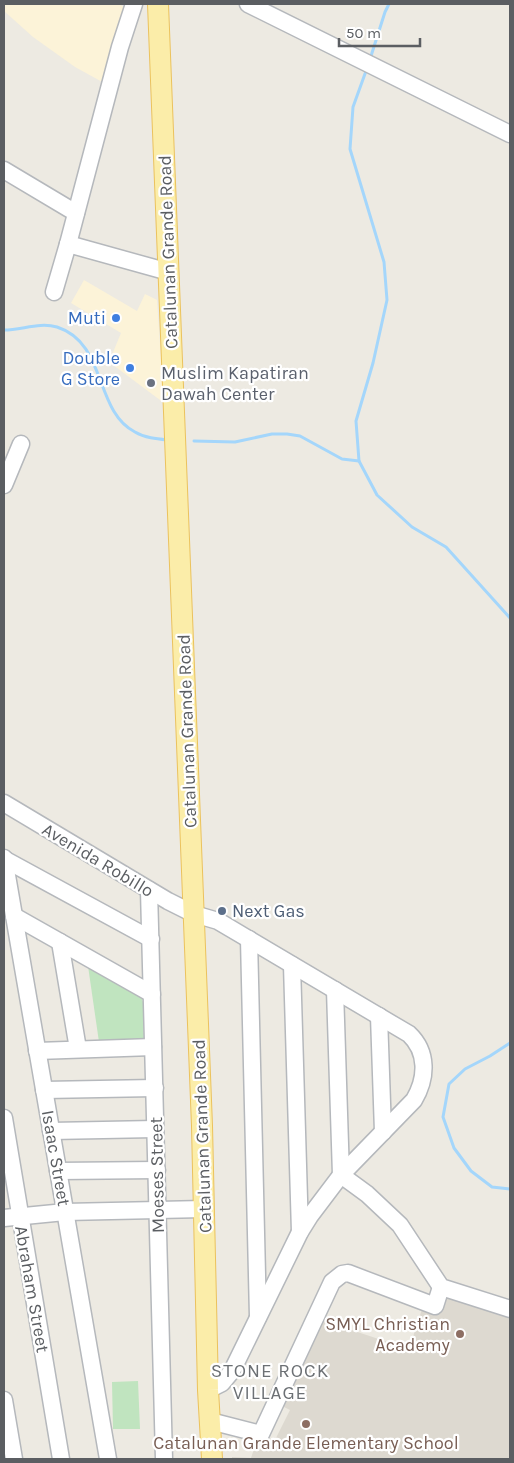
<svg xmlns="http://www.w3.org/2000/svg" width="514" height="1463" font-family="Karla,sans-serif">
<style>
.commercial{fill:#fcf3d8}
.education{fill:#ddd9d0}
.green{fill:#c0e4bf}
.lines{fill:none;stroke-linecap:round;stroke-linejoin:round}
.stream{stroke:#a4d6fb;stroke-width:3}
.minor-casing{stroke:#b5b8bc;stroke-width:19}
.major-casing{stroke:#ebc25d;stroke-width:22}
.minor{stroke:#fff;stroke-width:16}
.major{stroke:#fbeda9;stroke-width:20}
.shop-dot{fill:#3f7fe0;stroke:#fff;stroke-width:2}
.worship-dot{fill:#6b7280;stroke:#fff;stroke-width:2}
.service-dot{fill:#5c6f8a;stroke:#fff;stroke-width:2}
.education-dot{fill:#8d6e63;stroke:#fff;stroke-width:2}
.labels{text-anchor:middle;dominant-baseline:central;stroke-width:4.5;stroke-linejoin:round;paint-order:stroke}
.street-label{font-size:18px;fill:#5b5e62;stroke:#fff}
.shop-label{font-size:18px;fill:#366cbe;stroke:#fff;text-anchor:end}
.worship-label{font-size:18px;fill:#5b616d;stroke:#fff;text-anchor:start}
.service-label{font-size:18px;fill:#4e5e75;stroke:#fff;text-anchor:start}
.education-label{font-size:18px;fill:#785e54;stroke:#fff;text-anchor:end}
.neighbourhood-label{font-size:19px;letter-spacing:1px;fill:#6c7074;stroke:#fff}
</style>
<rect width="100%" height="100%" fill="#edeae2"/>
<g class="commercial">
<polygon points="4,4 119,4 127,9 106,84 75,67 33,37 4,11"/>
<polygon points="84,280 137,311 145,294 157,300 164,403 109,362 121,333 71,303"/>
</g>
<polygon class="education" points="447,1296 510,1316 510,1459 232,1459 232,1457 251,1458 257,1440 276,1438 290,1410 282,1406 318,1319 409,1349 423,1306 442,1312"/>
<g class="green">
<polygon points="88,966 141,996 143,1002 144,1041 99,1042"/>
<polygon points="138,1381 140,1429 113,1429 112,1382"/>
</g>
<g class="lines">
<g class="stream">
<polyline points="371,56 385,12 389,4"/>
<polyline points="366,71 353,107 350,149 384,262 387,300 373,363 356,421 359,461 377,495 412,527 446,547 510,618"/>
<path d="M4 330C22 330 39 322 57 327 107 343 94 411 135 432 145 438 157 439 168 440"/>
<polyline points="194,441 235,442 272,434 287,434 300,436 342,459 359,461"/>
<polyline points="510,1043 490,1056 465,1069 449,1084 443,1117 454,1148 471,1171 492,1187 510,1189"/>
</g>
<g class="minor-casing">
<g id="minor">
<polyline points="248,4 510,134"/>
<polyline points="4,170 76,213"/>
<polyline points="68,244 169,272"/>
<polyline points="54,292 68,244 120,47 134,4"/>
<polyline points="4,485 21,444"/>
<path d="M4 803 168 901 194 914 218 921 409 1034C428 1052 427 1078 414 1100L341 1175 310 1216 300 1232 232 1371 222 1383 208 1390"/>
<polyline points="4,858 108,1459"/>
<polyline points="4,859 151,939"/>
<polyline points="149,890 164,1459"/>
<polyline points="14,916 152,994"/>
<polyline points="249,939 258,1317"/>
<polyline points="60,942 78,1049"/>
<polyline points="292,965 300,1232"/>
<polyline points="335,990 341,1175 367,1194 400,1225 441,1287 510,1309"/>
<polyline points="379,1016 383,1132"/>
<polyline points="37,1051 153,1047"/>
<polyline points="44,1090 155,1088"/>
<polyline points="4,1118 61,1459"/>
<polyline points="51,1131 155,1129"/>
<polyline points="58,1171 157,1170"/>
<polyline points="4,1218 65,1212 204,1209"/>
<polyline points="4,1400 14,1459"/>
<polyline points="210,1421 261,1434 332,1282 342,1274 348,1273 435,1306 441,1287"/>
</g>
</g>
<g class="major-casing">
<polyline id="major" points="158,4 202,1126 208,1390 212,1459"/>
</g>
<use href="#minor" class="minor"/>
<use href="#major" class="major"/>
</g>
<g class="shop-dot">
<circle cx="116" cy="318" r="5"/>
<circle cx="130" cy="368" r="5"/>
</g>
<circle class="worship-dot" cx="151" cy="383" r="5"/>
<circle class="service-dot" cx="222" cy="911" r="5"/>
<g class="education-dot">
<circle cx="460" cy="1334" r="5"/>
<circle cx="306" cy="1424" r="5"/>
</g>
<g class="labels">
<g class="street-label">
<text transform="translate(168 252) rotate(-92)">Catalunan Grande Road</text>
<text transform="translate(187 731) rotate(-92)">Catalunan Grande Road</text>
<text transform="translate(98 860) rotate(31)">Avenida Robillo</text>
<text transform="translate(202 1136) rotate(-92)">Catalunan Grande Road</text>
<text transform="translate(56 1158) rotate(80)">Isaac Street</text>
<text transform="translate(157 1175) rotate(-91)">Moeses Street</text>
<text transform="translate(32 1289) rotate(80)">Abraham Street</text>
</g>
<g class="shop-label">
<text x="106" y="318">Muti</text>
<text x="120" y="358">Double<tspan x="120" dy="21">G Store</tspan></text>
</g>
<g class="worship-label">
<text x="161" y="373">Muslim Kapatiran<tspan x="161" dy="21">Dawah Center</tspan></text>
</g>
<g class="service-label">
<text x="232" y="911">Next Gas</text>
</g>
<g class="education-label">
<text x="450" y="1324">SMYL Christian<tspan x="450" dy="21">Academy</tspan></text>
<text x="306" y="1443" text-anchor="middle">Catalunan Grande Elementary School</text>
</g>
<g class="neighbourhood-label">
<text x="270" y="1371">STONE ROCK<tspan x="270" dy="22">VILLAGE</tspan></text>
</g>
</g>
<rect width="514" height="1463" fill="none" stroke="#5b5e62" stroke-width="10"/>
<path d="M339 38v8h81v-8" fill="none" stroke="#5b5e62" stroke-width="2.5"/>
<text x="346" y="38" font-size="15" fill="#5b5e62" stroke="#ffffff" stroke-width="4" paint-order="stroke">50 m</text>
</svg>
